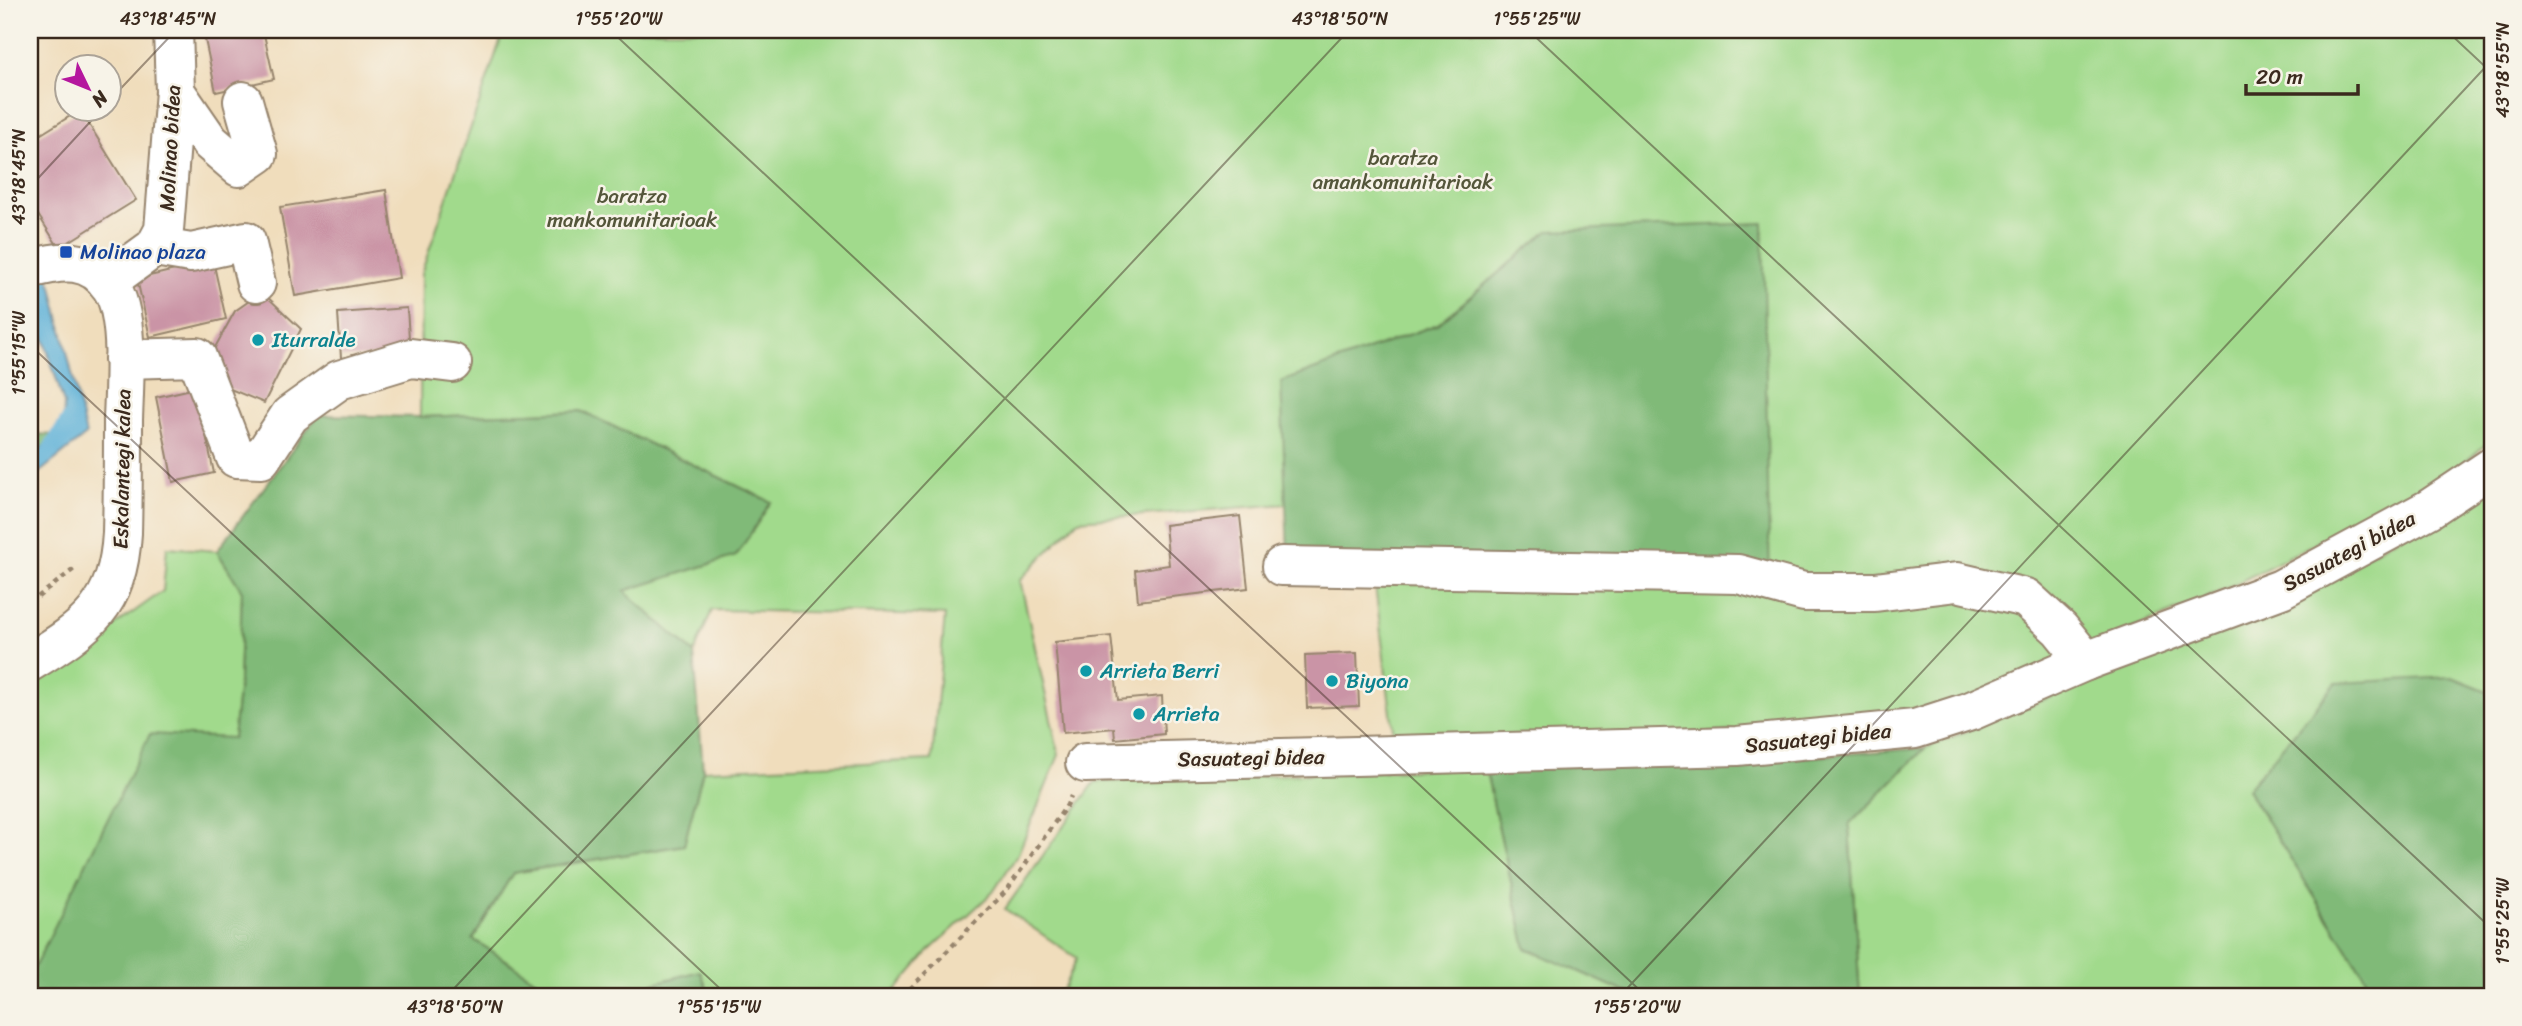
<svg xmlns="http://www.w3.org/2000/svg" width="2522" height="1026" font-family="Sriracha,sans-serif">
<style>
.green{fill:#a1da8c;stroke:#6e8255;stroke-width:2}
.forest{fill:#80ba78;stroke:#5e724b;stroke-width:2}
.water{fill:#5cb0d8;stroke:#4c6d7b;stroke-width:2}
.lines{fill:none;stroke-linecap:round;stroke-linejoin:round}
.stream{stroke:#5cb0d8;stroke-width:10}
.building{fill:#ca94a6}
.minor-casing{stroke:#96846d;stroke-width:42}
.path{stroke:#96846d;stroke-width:4.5;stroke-dasharray:5 5;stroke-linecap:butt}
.minor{stroke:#fff;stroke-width:38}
.ticks{fill:none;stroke:#3b2a1e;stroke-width:2;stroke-opacity:0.45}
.transit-dot{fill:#1a4fb4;stroke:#f7f3e8;stroke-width:2.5}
.culture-dot{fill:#0f9aa8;stroke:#f7f3e8;stroke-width:2.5}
.labels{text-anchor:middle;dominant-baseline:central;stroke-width:5;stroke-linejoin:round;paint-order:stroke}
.street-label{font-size:21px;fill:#3b2a1e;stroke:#f7f3e8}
.park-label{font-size:21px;fill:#54563a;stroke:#f7f3e8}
.transit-label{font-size:21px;fill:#164399;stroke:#f7f3e8;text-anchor:start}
.culture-label{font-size:21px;fill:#0d838f;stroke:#f7f3e8;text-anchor:start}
.neatline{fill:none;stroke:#3b2a1e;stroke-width:2.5}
.ticks-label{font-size:18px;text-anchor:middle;fill:#3b2a1e}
</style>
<rect width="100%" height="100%" fill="#f7f3e8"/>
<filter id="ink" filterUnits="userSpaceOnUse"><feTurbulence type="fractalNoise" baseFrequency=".0143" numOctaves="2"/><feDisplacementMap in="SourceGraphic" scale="14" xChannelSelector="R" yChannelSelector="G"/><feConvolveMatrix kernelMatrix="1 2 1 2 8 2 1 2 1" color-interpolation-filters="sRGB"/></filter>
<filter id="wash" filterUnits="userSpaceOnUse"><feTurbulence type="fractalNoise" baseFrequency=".00686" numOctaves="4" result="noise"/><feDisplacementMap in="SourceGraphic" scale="28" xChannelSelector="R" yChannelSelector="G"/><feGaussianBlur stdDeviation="1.57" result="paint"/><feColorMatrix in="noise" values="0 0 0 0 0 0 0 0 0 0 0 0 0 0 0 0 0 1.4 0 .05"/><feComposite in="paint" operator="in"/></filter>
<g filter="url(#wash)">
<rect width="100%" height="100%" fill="#f0ddbc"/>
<g class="green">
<polygon points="504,30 2492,30 2492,439 2451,474 2216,594 1926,715 1675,736 1394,737 1374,578 1548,231 1438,324 1282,382 1286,504 1078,520 1020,580 1059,755 1018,854 993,892 931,949 891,996 710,996 700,971 605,996 560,996 473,939 513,873 684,845 703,770 932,760 945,615 712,610 694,653 623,591 736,556 771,502 581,411 420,417 421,274"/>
<polygon points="2492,484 2492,693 2452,677 2247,789 2377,996 1860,996 1849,825 1925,748 2288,600"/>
<polygon points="167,547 217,551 242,591 239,682 233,738 30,976 30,686 163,591"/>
<polygon points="1485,767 1526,948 1634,996 1060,996 1077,958 1005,909 1095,782"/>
</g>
<g class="forest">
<polygon points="1763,223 1770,588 1288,555 1281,382 1438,324 1548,231"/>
<polygon points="581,411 771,502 736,556 624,591 694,653 703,770 684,845 513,873 473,939 560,996 30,996 30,976 150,734 233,738 239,682 242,591 217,551 318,415 420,417"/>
<polygon points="30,434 58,435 30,457"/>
<polygon points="2452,677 2492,693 2492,996 2377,996 2247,789 2336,683"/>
<polygon points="1925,748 1849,825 1860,996 1634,996 1526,948 1485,767 1736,762"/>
<polygon points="700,971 710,996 605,996"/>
</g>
<polygon class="water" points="30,228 52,286 86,435 30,480 30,457 58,435 63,427 64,404 30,294"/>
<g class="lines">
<polyline class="stream" points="47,449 70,413"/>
</g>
<g id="blocks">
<g class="building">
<polygon points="203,30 263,30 274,79 216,92"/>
<polygon points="80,110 136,200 59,248 30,202 30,141"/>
<polygon points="386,190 399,278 295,296 280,207"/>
<polygon points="213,261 226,319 150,337 137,279"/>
<polygon points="262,292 301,329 264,403 211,381 213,351 235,311"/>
<polygon points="407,308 410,354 341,358 338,313"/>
<polygon points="196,388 214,473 173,482 156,397"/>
<polygon points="1240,516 1248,588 1138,601 1135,570 1169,565 1165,525"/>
<polygon points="1111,636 1118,700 1162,696 1164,734 1115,739 1114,728 1063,733 1055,642"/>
<polygon points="1357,653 1359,706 1307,708 1305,655"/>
</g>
</g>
</g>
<g filter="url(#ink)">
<use href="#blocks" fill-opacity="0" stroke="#96846d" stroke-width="2"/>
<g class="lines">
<g class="minor-casing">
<g id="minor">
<polyline points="175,91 210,142 239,167 258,154 243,101"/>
<polyline points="155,247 191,253 246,241 256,283"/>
<path d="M30 269C62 260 90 256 111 287 130 315 124 386 123 420 123 457 123 495 122 533 118 605 88 627 30 662"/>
<polyline points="107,282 155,247 164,230 175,91 173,30"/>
<polyline points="124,359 197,357 236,458 261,459 290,415 339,380 411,358 452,363"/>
<polyline points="1282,566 1738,574 1804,592 1875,592 1957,582 2026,598 2060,629 2086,661"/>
<polyline points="1085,763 1737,746 1915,729 1971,711 2086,661 2281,589 2429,509 2492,467"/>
</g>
</g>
<g class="path">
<polyline points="30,603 74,569"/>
<polyline points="903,996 1007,890 1067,805 1071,796"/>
</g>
<use href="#minor" class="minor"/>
</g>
</g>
<path class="ticks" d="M610 30 1646 996M1528 30 2492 929M2446 30 2492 73M108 102 176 30M30 187 103 108M30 345 728 996M447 996 1349 30M1620 996 2492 60"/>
<rect class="transit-dot" x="59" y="245" width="14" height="14" rx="3.5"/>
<g class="culture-dot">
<circle cx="258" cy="340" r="7"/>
<circle cx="1086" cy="671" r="7"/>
<circle cx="1332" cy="681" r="7"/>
<circle cx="1139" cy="714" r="7"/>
</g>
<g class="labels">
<g class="street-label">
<text transform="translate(170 148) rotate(-87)">Molinao bidea</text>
<text transform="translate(122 469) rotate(-89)">Eskalantegi kalea</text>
<text transform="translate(2349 551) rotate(-28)">Sasuategi bidea</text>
<text transform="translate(1818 738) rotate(-6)">Sasuategi bidea</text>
<text transform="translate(1251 758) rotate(-1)">Sasuategi bidea</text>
</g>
<g class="park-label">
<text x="1403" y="158">baratza<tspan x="1403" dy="24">amankomunitarioak</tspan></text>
<text x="632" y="196">baratza<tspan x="632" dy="24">mankomunitarioak</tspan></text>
</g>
<g class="transit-label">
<text x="80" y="252">Molinao plaza</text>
</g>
<g class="culture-label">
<text x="272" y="340">Iturralde</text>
<text x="1100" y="671">Arrieta Berri</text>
<text x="1346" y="681">Biyona</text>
<text x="1153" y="714">Arrieta</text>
</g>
</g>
<rect width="2522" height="1026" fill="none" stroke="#f7f3e8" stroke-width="77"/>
<g transform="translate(88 88) rotate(133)"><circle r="33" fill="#f7f3e8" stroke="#aca397" stroke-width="2"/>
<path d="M0-5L12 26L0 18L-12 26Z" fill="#b5179e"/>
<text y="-10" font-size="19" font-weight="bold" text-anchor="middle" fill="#3b2a1e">N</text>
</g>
<path d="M2246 84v10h112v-10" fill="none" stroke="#3b2a1e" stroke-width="3.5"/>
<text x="2256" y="84" font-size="21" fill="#3b2a1e" stroke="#f7f3e8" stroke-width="5" paint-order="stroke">20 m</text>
<rect x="38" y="38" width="2446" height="950" class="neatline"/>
<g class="ticks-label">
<text x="168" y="25">43°18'45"N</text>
<text x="619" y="25">1°55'20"W</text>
<text x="1340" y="25">43°18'50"N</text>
<text x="1537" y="25">1°55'25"W</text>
<text transform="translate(2503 70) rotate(-90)" y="6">43°18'55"N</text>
<text transform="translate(19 177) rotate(-90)" y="6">43°18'45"N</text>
<text transform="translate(19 353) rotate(-90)" y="6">1°55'15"W</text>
<text transform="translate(2503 921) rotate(-90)" y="6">1°55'25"W</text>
<text x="455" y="1013">43°18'50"N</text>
<text x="719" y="1013">1°55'15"W</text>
<text x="1637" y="1013">1°55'20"W</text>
</g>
</svg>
